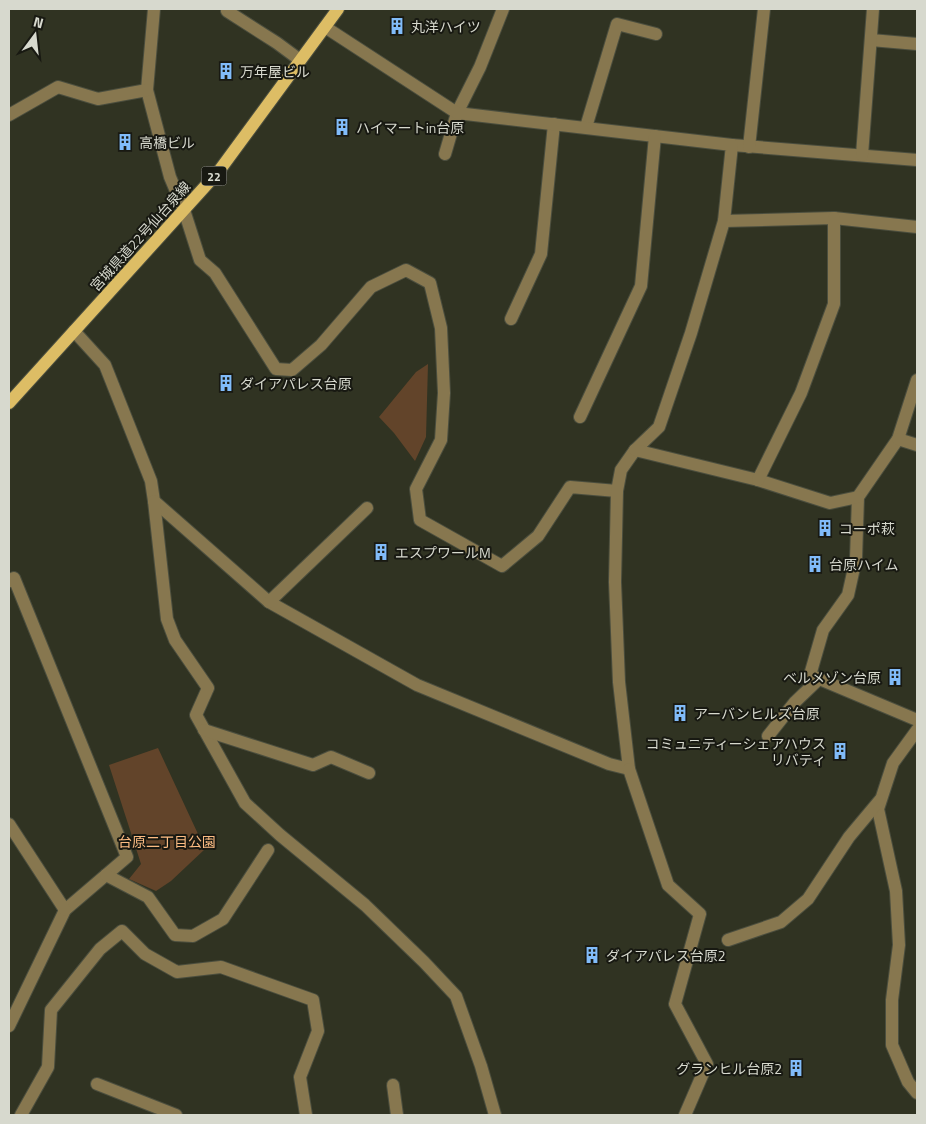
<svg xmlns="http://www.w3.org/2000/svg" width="926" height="1124" font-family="'Titillium Web','Noto Sans JP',sans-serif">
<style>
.green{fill:#62442a}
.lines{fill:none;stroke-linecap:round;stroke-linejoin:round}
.minor-casing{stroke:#4b4e3e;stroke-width:14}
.major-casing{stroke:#4b4e3e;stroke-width:14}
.minor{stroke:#87774f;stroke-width:12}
.major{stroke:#ddbd65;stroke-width:12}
.labels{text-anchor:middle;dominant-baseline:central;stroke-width:4;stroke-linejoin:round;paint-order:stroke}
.shield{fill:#181912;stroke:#9e9f96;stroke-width:1}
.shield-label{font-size:12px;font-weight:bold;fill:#d7d9ce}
.poi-label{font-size:14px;fill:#d7d9ce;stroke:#181912;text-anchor:start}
.street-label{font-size:14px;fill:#d7d9ce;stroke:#181912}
.park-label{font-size:14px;fill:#fbbc83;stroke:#181912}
</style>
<rect width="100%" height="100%" fill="#303322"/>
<g class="green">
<polygon points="428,364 426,437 415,461 394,433 379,417 416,372"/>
<polygon points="158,748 205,849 171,881 156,891 129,879 141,864 109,765"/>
</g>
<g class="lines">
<g class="minor-casing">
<g id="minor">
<polyline points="154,9 147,90 170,177 184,210 200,260 215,273 276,369 292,370 321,345 371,287 406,270 430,283 441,328 444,393 441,440 416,489 420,520 502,566 538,536 570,487 617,491"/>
<polyline points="227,11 277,43 300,60"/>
<polyline points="871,40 917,44"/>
<polyline points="9,115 58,87 98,99 147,90"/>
<polyline points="586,127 617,24 656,34"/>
<polyline points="732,145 917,160"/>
<polyline points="749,147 764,9"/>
<polyline points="445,154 457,113 480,67 503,9"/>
<polyline points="862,155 873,9"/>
<polyline points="724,221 834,218 917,227"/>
<polyline points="511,319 541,254 554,124"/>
<polyline points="74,331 105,365 151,481 154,501 269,602 417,685 609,764 629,769 619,682 615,582 617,491 621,470 635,450 659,427 691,333 724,221 732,145 457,113 325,27"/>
<polyline points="917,380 898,439 858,497 856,559 848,595 823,630 810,675 917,720"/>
<polyline points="580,417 641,286 655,136"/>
<polyline points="898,439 917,445"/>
<polyline points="635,450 758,480 830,503 858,497"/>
<polyline points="758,480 801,393 834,304 834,218"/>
<polyline points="154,501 167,619 175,640 208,688 196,715 245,803 280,835 365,905 424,962 456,996 481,1066 495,1115"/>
<polyline points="9,581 14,578 127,857 65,910 9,1026"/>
<polyline points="269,602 367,508"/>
<polyline points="204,730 313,765 331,757 369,773"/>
<polyline points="917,730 893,763 878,809 896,891 899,945 892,1000 892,1045 908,1082 917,1093"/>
<polyline points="768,736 795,702 819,679"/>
<polyline points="629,769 668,885 700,914 675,1004 707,1064 685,1115"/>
<polyline points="9,824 65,910"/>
<polyline points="106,875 148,897 175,935 193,936 223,919 268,850"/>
<polyline points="728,940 781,922 808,899 849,837 880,800"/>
<polyline points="97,1084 176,1115"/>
<polyline points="393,1085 397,1115"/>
<polyline points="21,1115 48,1067 51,1010 100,949 122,931 145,954 177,972 221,967 313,1000 318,1031 300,1077 306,1115"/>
</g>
</g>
<g class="major-casing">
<polyline id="major" points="9,403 219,171 338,9"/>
</g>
<use href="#minor" class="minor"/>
<use href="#major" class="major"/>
</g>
<defs>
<g id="building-bare" transform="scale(1.35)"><path d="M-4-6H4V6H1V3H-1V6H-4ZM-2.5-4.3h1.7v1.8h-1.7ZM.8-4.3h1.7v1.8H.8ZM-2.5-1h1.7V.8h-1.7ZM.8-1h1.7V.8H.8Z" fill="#81bcfa" stroke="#181912" stroke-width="2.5" paint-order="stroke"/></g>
</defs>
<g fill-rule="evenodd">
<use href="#building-bare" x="397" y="26"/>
<use href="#building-bare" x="226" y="71"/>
<use href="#building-bare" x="342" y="127"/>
<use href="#building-bare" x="125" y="142"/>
<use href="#building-bare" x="226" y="383"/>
<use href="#building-bare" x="825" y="528"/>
<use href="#building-bare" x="381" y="552"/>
<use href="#building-bare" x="815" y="564"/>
<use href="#building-bare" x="895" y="677"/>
<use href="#building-bare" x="680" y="713"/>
<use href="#building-bare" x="840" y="751"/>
<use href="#building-bare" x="592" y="955"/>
<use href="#building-bare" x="796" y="1068"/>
</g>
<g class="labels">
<rect class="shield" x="201.5" y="166.5" width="25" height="19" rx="4"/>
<g class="shield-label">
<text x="214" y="176">22</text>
</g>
<g class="poi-label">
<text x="411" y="26">丸洋ハイツ</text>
<text x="240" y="71">万年屋ビル</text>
<text x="356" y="127">ハイマートin台原</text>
<text x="139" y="142">高橋ビル</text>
<text x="240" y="383">ダイアパレス台原</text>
<text x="839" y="528">コーポ萩</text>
<text x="395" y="552">エスプワールM</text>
<text x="829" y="564">台原ハイム</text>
<text x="881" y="677" text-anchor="end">ベルメゾン台原</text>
<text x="694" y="713">アーバンヒルズ台原</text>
<text x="826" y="743" text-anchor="end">コミュニティーシェアハウス<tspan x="826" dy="16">リバティ</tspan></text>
<text x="606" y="955">ダイアパレス台原2</text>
<text x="782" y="1068" text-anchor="end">グランヒル台原2</text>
</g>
<g class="street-label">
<text transform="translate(140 236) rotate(-48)">宮城県道22号仙台泉線</text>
</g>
<g class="park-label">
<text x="167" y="841">台原二丁目公園</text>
</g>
</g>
<rect width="926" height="1124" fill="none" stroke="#d7d9ce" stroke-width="20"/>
<g transform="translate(35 35) rotate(15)" stroke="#181912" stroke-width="4" paint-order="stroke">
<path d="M0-4L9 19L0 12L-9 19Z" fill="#d7d9ce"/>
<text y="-8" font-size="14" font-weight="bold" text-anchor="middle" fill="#d7d9ce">N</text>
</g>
</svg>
